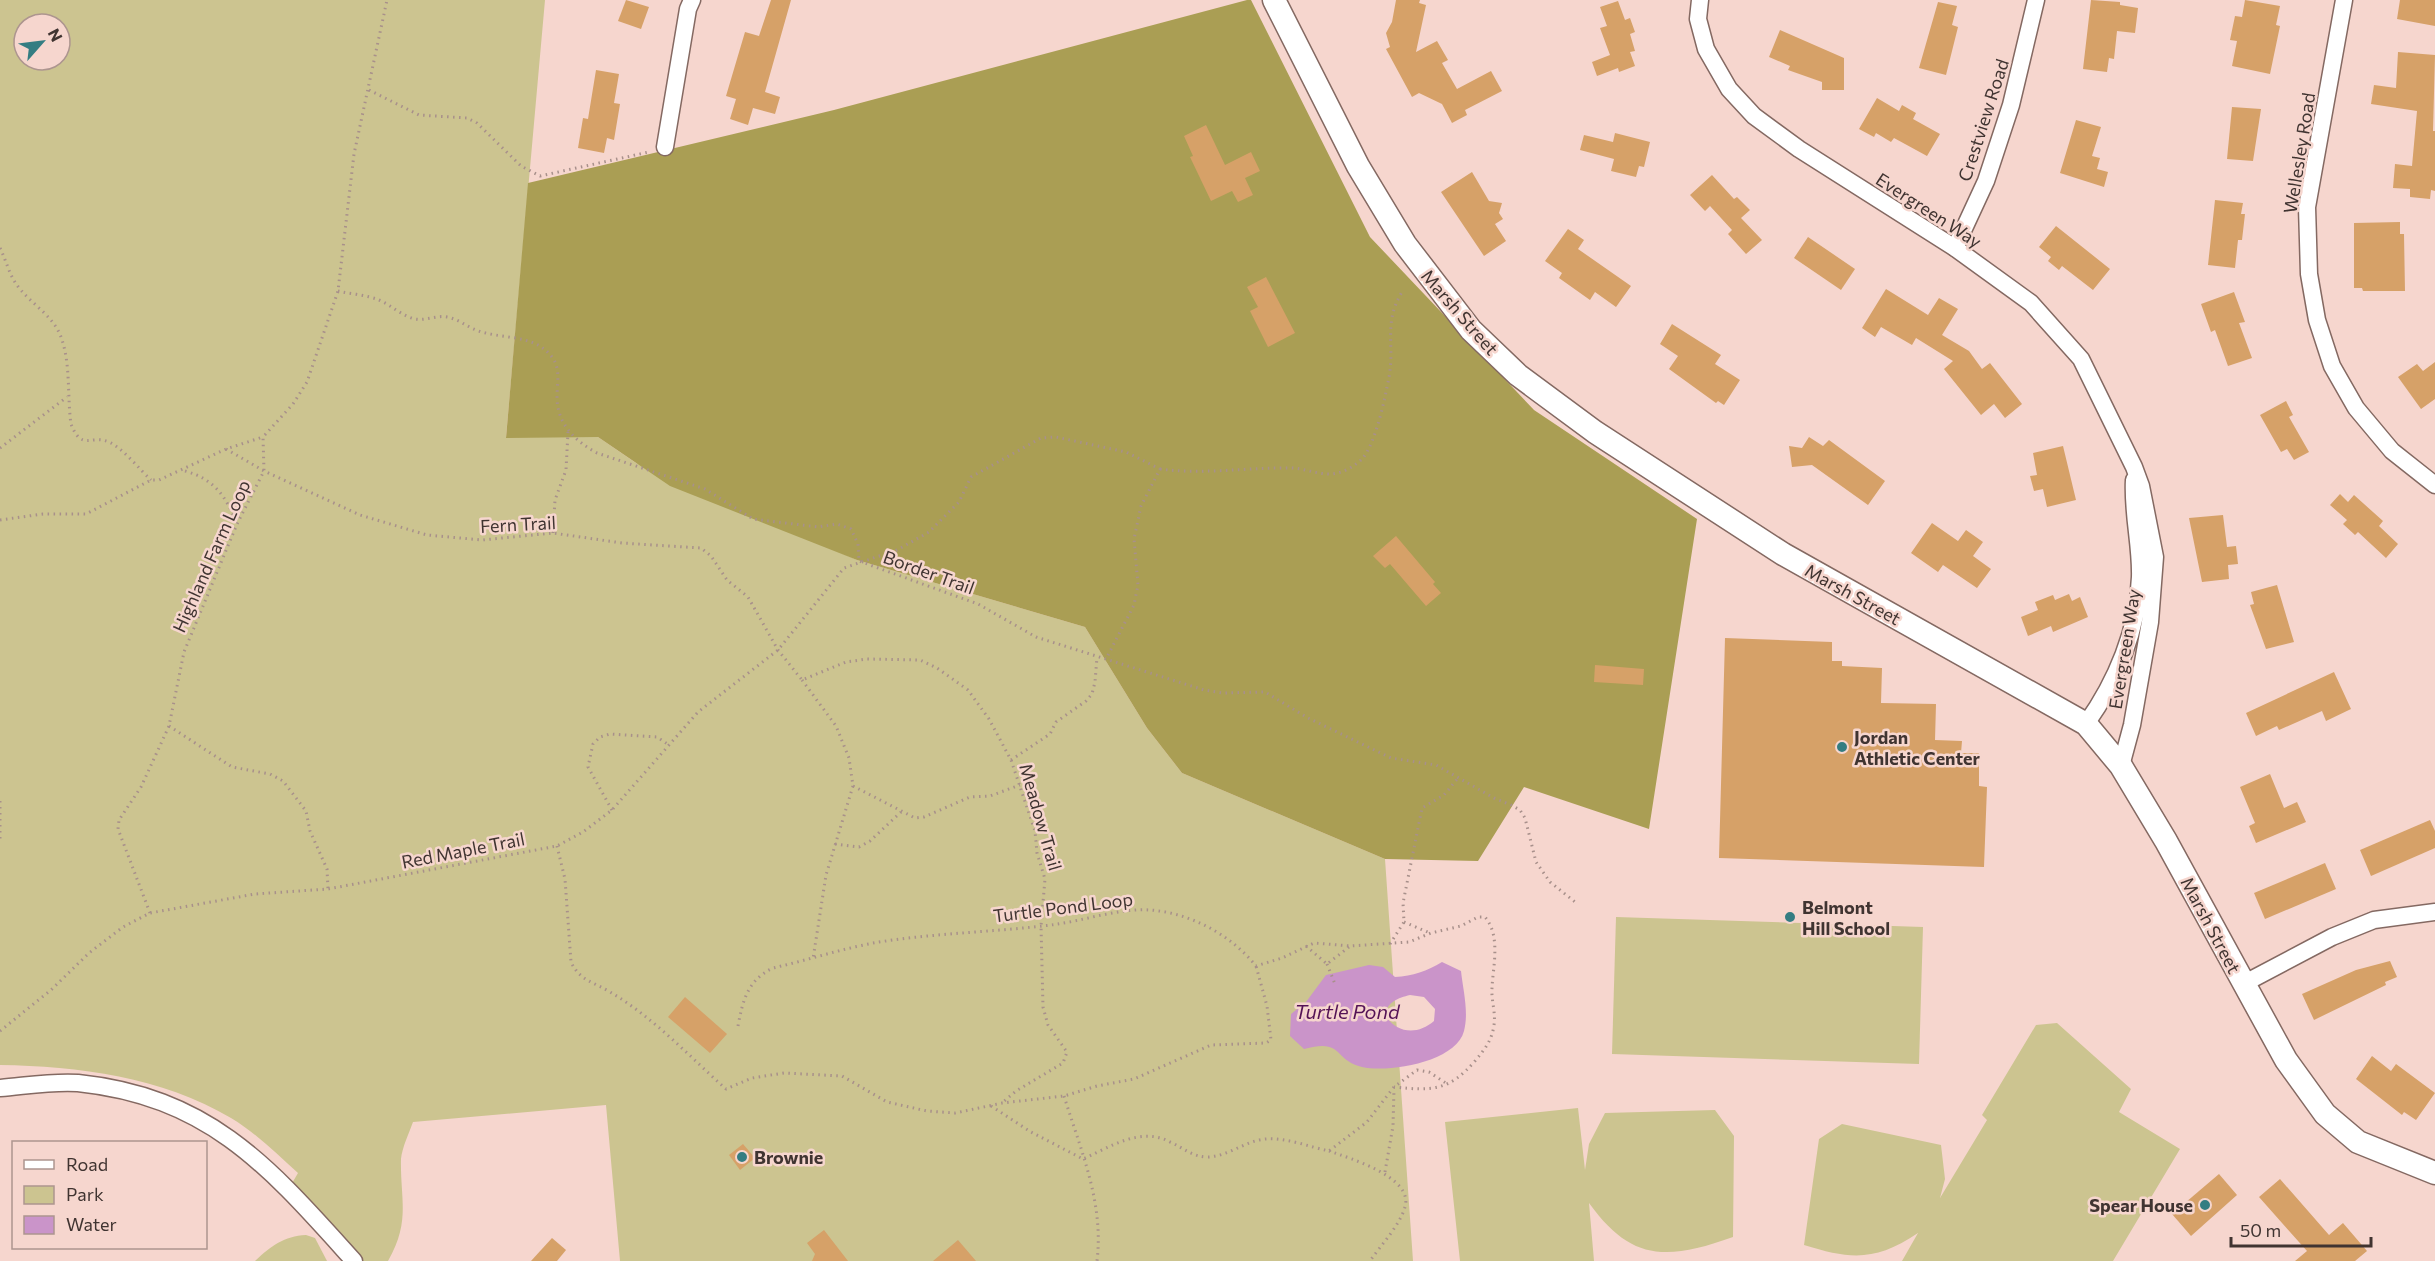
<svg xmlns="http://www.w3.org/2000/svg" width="2435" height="1261" font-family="Commissioner,sans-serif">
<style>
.green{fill:#ccc490;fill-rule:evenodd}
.forest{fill:#aa9e54}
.water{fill:#ca94c9;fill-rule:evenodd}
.building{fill:#d6a168}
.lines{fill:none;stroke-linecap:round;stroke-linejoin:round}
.street-casing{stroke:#846962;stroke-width:19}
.secondary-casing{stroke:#846962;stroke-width:25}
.path{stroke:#a8908b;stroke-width:3;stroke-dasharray:1.5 4.5;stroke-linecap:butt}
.street{stroke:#fff;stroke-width:16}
.secondary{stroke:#fff;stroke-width:22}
.poi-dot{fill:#347d82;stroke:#f6d6ce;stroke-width:2}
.labels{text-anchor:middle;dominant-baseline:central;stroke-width:5;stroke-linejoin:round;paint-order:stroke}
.street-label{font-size:18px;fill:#403431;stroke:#f6d6ce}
.poi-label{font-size:18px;font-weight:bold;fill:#403431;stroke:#f6d6ce;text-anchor:start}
.water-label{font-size:20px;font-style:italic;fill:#551356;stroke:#f6d6ce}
</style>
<rect width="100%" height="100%" fill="#f6d6ce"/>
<g class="green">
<path d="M0 0H545L506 437H598L636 463 857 560 1085 627 1147 728 1182 773 1385 859 1413 1261H620L606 1105 413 1122C409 1133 402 1148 401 1159 400 1199 411 1221 388 1261H359L291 1185 298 1173C277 1154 256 1133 231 1118 162 1077 78 1066 0 1065ZM24 24H60V60H24Z"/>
<polygon points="1616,917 1923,927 1919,1064 1612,1054"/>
<path d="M2057 1023 2131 1089 2119 1112 2180 1149 2113 1261H1902L1918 1233C1876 1261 1852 1260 1804 1245L1819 1139 1842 1124 1941 1145 1945 1179 1940 1198 1987 1120 1982 1115 2036 1025Z"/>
<path d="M1578 1108 1585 1170 1589 1144 1605 1113 1715 1110 1734 1136 1733 1237C1666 1261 1631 1261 1589 1203L1594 1261H1460L1445 1122Z"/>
<path d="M306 1235 315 1238 327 1261H255C271 1246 284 1236 306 1235Z"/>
</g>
<polygon class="forest" points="1247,0 1251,0 1370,237 1534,410 1697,519 1649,829 1524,787 1478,861 1385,859 1182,773 1147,728 1085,627 857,560 670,486 598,437 506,438 528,183 834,110"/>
<path class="water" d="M1442 962 1461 971C1463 990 1469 1012 1464 1031 1456 1062 1389 1073 1362 1067 1333 1060 1344 1038 1304 1049L1290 1036 1291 1014 1306 1002 1326 975 1369 965 1383 967 1395 977C1413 976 1427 971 1442 962ZM1410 995 1424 997 1435 1009 1434 1021C1418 1035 1397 1034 1385 1015 1387 1002 1398 998 1410 995Z"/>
<g class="building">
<polygon points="626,0 649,7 641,29 618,21"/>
<polygon points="771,0 791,0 765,92 780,97 775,114 753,108 748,125 730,119 736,99 726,96 745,32 759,36"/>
<polygon points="1396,0 1420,0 1419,3 1426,5 1416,52 1437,41 1448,60 1442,63 1457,89 1491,71 1502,91 1465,110 1467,115 1452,123 1442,104 1419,93 1412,97 1386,49 1390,47 1386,33 1392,22"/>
<polygon points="2091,0 2120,2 2120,5 2138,8 2135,33 2117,31 2114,59 2109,58 2107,72 2083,69"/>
<polygon points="2245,0 2280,6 2276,25 2280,26 2270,74 2232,66 2237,41 2230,40 2235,16 2242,17"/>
<polygon points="2400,0 2435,0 2435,26 2397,19"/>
<polygon points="1618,1 1625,20 1630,18 1635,32 1630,34 1635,51 1630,52 1635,66 1619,72 1618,68 1597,76 1592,62 1610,55 1600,28 1607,26 1600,7"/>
<polygon points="1938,2 1957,6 1952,25 1958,27 1946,75 1919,68"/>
<polygon points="1780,30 1844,58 1844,90 1822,90 1822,82 1788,70 1790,66 1769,57"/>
<polygon points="2398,52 2435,55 2433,131 2435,131 2435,191 2431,190 2430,199 2410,197 2410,189 2393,188 2395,164 2412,166 2417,111 2371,104 2374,85 2396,88"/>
<polygon points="596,70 619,74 614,103 620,104 614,140 607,138 604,153 578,148 583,118 588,119"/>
<polygon points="1877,98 1899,111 1902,105 1916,113 1913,119 1940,134 1927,156 1894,138 1891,142 1876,133 1874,137 1859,129"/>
<polygon points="2232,107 2261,109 2253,161 2227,159"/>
<polygon points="2076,120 2101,127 2092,156 2100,158 2097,169 2108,172 2104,187 2060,173"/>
<polygon points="1206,125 1225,165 1251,152 1260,171 1245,178 1253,195 1238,202 1232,191 1211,201 1190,157 1193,156 1184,136"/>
<polygon points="1615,133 1650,142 1644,167 1639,166 1636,177 1611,171 1614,159 1580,150 1584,135 1613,142"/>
<polygon points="1472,172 1489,201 1502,203 1499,213 1503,219 1495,224 1506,241 1484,256 1441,192"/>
<polygon points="1712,175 1734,199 1737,197 1750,210 1741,218 1762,240 1746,254 1728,234 1732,230 1710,206 1705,211 1690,195"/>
<polygon points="2215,200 2243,203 2241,214 2245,214 2242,240 2238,240 2235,268 2208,265"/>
<polygon points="2400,222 2400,234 2404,234 2405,291 2363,291 2362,288 2354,288 2354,223"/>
<polygon points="2056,226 2110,269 2093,290 2062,266 2059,270 2048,261 2051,257 2039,247"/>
<polygon points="1568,229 1584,240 1578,249 1631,286 1616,307 1595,292 1590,300 1559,278 1562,273 1545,261"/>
<polygon points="1808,237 1855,269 1841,290 1794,258"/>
<polygon points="1266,277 1295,333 1268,347 1250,311 1258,307 1247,287"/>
<polygon points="1886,289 1928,315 1939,298 1958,309 1942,335 1969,351 1982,369 1990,363 2022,404 2005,418 1994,404 1981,415 1944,369 1953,361 1916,338 1912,345 1881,327 1875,337 1862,328"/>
<polygon points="2234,292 2245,322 2239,323 2252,358 2228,366 2215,330 2211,332 2201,304"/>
<polygon points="1672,324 1721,355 1715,364 1740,380 1724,405 1718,401 1716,403 1669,369 1678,356 1660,344"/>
<polygon points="2435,362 2435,399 2421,409 2398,377 2417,364 2423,371"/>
<polygon points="2286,401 2293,415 2289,417 2309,452 2294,460 2287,449 2281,452 2260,415"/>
<polygon points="1809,437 1823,446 1829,440 1885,481 1868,505 1812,465 1792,467 1789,446 1802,448"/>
<polygon points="2063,446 2076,500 2047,507 2043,489 2034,491 2030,476 2037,475 2033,453"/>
<polygon points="2340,494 2348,502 2354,495 2383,521 2379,526 2398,544 2386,558 2358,532 2355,535 2343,524 2347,520 2330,505"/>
<polygon points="2223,515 2227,547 2236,546 2238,564 2228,565 2229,579 2202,582 2189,518"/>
<polygon points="1932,523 1958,541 1966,530 1983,542 1973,556 1991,569 1977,588 1943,565 1938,572 1911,553"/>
<polygon points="1396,536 1435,582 1433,584 1441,593 1426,606 1390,564 1385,568 1373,556"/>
<polygon points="2277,585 2294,642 2266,649 2250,605 2254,604 2251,592"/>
<polygon points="2069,594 2072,601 2080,597 2088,617 2053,632 2051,626 2028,636 2021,617 2038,610 2035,602 2053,595 2055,600"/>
<polygon points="1725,638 1832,642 1832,661 1842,661 1842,666 1882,668 1881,703 1936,704 1935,740 1962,741 1961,753 1979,753 1979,786 1987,787 1984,867 1719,858"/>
<polygon points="1595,665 1644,669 1643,685 1594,682"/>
<polygon points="2334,672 2351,709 2326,721 2322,711 2279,730 2277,726 2256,736 2246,713"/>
<polygon points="2270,774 2284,808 2297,802 2306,822 2256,843 2249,826 2255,823 2240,787"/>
<polygon points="2430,820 2435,831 2435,848 2371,876 2360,850"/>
<polygon points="2325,863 2336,889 2265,919 2254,893"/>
<polygon points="2390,961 2397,977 2385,982 2386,985 2314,1020 2302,994 2356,970"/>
<polygon points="685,997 727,1034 710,1053 668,1017"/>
<polygon points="2372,1056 2391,1071 2396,1064 2435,1093 2416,1120 2404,1112 2402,1115 2356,1079"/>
<polygon points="743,1144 755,1158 740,1170 729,1155"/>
<polygon points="2219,1174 2237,1195 2191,1236 2172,1214"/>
<polygon points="2280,1179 2329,1235 2343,1223 2367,1251 2355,1261 2295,1261 2307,1251 2259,1197"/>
<polygon points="824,1230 848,1261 812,1261 815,1254 807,1243"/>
<polygon points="552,1238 566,1250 557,1261 531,1261"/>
<polygon points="958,1240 976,1261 933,1261"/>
</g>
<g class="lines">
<g class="street-casing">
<g id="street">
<polyline points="1700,0 1698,19 1706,49 1729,89 1754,116 1799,149 1955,248 2031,303 2081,359 2134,467 2141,486 2155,557 2150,622 2132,725 2121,766"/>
<polyline points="2344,0 2307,207 2309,274 2317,320 2332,366 2356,408 2392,451 2435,485"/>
<polyline points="665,147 688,9 692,0"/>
<polyline points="1955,248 1986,181 2011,105 2036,0"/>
<path d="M2086 724C2116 682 2138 630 2140 577 2141 545 2132 513 2134 480"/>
<polyline points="2243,984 2332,937 2374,920 2435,912"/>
<path d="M0 1088C25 1086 53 1081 78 1083 211 1097 270 1168 354 1261"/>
</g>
</g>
<g class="secondary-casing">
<polyline id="secondary" points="1274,0 1358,166 1405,244 1471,330 1518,375 1595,432 1783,554 2086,724 2121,766 2166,841 2286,1060 2325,1114 2358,1142 2435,1173"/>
</g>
<g class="path">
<polyline points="369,90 419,115 467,118 477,123 521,166 540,176 649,152"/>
<path d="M0 248C7 262 9 276 20 289 33 305 54 317 61 337 71 364 67 396 71 424 82 452 91 434 109 442 124 449 139 469 151 480"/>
<path d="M338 291C351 294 367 295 379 300 391 305 402 316 415 319 426 321 436 315 447 317 458 319 466 326 476 330 501 340 534 333 552 357 561 369 557 383 557 397 557 424 575 441 597 453L705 489 753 519 818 527 837 524 851 529 858 544 859 561 978 604 1036 637 1204 690 1223 693 1265 692 1308 718 1391 758 1436 765 1494 798 1511 805 1520 810 1525 818 1536 862 1550 882 1575 902"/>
<polyline points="0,448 67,397"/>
<polyline points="226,449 264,471 360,515 427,535 482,540 553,533 622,543 701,548 711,556 727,580 748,597 778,650 802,680 846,662 867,659 920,660 937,668 968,690 989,719 1011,760 1035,831 1037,853 1045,879 1041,926 1043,1007 1048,1025 1067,1052 1063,1063 1016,1091 1002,1103"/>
<path d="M1160 469C1205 475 1248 467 1293 468 1305 469 1317 474 1329 474 1342 474 1353 467 1362 459 1376 443 1385 398 1389 377 1395 345 1383 323 1402 292"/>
<path d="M185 471C214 479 226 496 237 524"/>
<polyline points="0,520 43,514 86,514 151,480 159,480 226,449 263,437"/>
<polyline points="553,533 555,500 566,470 568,432"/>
<polyline points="802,680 836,726 849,758 853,786 826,875 813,959"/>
<polyline points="169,726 232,767 270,774 283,781 306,811 310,831 327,869 328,889"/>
<polyline points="1011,760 1050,734 1056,722 1086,701 1092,694 1095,682 1097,657"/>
<polyline points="853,786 915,818 924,817 970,797 990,796 1020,785"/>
<polyline points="0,801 0,842"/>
<polyline points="612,810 588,767 593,744 600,737 610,734 657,737 669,745"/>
<polyline points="835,844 859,847 870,841 901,812"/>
<path d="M557 846 565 879 571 962C580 981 594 982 610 992 653 1017 689 1056 726 1089L752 1078 784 1073 842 1076 887 1102 927 1111 955 1113 1002 1103 1064 1096 1097 1086 1134 1079 1211 1045 1266 1043 1271 1040 1267 1006 1256 966"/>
<polyline points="150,913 118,829 119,820 141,787 169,726 184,652 237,524 264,471 263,437 293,404 307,382 338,291 354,154 387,0"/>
<polyline points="1404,922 1430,933"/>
<polyline points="1390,944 1404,922 1403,903 1422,808 1444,795 1458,778"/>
<polyline points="1306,946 1327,964 1349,947"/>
<polyline points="1327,964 1335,984"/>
<path d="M738 1026C743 999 748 980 773 968 808 960 844 948 879 942 937 933 994 932 1051 925 1083 921 1119 908 1150 910 1191 913 1231 935 1256 966L1282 958 1314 943 1350 946 1409 942 1431 933 1461 926 1478 917H1485C1501 936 1493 966 1492 988 1491 1000 1496 1013 1494 1025 1492 1040 1485 1049 1475 1061 1449 1091 1432 1091 1394 1087"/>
<polyline points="0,1031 51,990 89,953 123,927 150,913 255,894 328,889 557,846 583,832 612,810 698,712 778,650 844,568 897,550 929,532 959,502 971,477 1041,438 1056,437 1126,452 1160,469 1141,506 1134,539 1138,585 1134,605 1106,659"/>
<path d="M1064 1096C1081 1151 1104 1203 1097 1261"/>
<path d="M991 1106 1031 1132 1083 1159C1110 1147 1141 1126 1170 1142 1184 1148 1192 1157 1208 1157 1229 1156 1245 1141 1265 1139 1285 1137 1310 1147 1329 1151L1367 1122 1394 1087 1417 1070 1429 1072 1449 1085"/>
<path d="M1329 1151C1349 1158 1414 1177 1405 1207 1400 1225 1381 1245 1370 1261"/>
<polyline points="1385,1172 1393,1126 1394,1089"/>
</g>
<use href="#street" class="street"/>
<use href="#secondary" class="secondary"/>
</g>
<g class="poi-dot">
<circle cx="1842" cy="747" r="6"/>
<circle cx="1790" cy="917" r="6"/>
<circle cx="742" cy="1157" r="6"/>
<circle cx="2205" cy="1205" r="6"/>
</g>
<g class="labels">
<g class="street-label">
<text transform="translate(1983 120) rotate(-72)">Crestview Road</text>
<text transform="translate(2299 153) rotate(-81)">Wellesley Road</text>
<text transform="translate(1929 210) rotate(33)">Evergreen Way</text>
<text transform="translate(1460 312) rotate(49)">Marsh Street</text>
<text transform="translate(518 524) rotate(-3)">Fern Trail</text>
<text transform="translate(211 556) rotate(-66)">Highland Farm Loop</text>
<text transform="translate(929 572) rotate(20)">Border Trail</text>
<text transform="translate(1853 594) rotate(29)">Marsh Street</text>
<text transform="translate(2124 649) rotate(-81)">Evergreen Way</text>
<text transform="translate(1041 817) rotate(74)">Meadow Trail</text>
<text transform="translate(463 850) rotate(-11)">Red Maple Trail</text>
<text transform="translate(1063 907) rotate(-7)">Turtle Pond Loop</text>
<text transform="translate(2211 925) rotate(62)">Marsh Street</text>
</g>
<g class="poi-label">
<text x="1854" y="737">Jordan<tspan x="1854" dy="21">Athletic Center</tspan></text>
<text x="1802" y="907">Belmont<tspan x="1802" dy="21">Hill School</tspan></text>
<text x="754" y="1157">Brownie</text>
<text x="2193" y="1205" text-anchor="end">Spear House</text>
</g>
<g class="water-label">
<text x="1347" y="1011">Turtle Pond</text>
</g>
</g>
<rect x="12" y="1141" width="195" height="108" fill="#f6d6ce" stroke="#ad958f" stroke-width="1.5"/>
<rect x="24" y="1160" width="30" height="9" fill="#ffffff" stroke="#ad958f" stroke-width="1.5"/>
<text x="66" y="1171" font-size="18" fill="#403431">Road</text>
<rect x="24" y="1186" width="30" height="18" fill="#ccc490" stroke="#ad958f" stroke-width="1.5"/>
<text x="66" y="1201" font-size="18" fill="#403431">Park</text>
<rect x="24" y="1216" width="30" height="18" fill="#ca94c9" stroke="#ad958f" stroke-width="1.5"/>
<text x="66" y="1231" font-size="18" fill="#403431">Water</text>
<g transform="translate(42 42) rotate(62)"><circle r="28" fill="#f6d6ce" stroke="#ad958f" stroke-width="1.5"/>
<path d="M0-4.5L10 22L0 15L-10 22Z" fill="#347d82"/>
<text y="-9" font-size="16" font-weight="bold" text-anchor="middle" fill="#403431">N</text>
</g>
<path d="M2231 1237v9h140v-9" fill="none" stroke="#403431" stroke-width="3"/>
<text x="2240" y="1237" font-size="18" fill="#403431" stroke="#f6d6ce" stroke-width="4.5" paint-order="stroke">50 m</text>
</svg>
